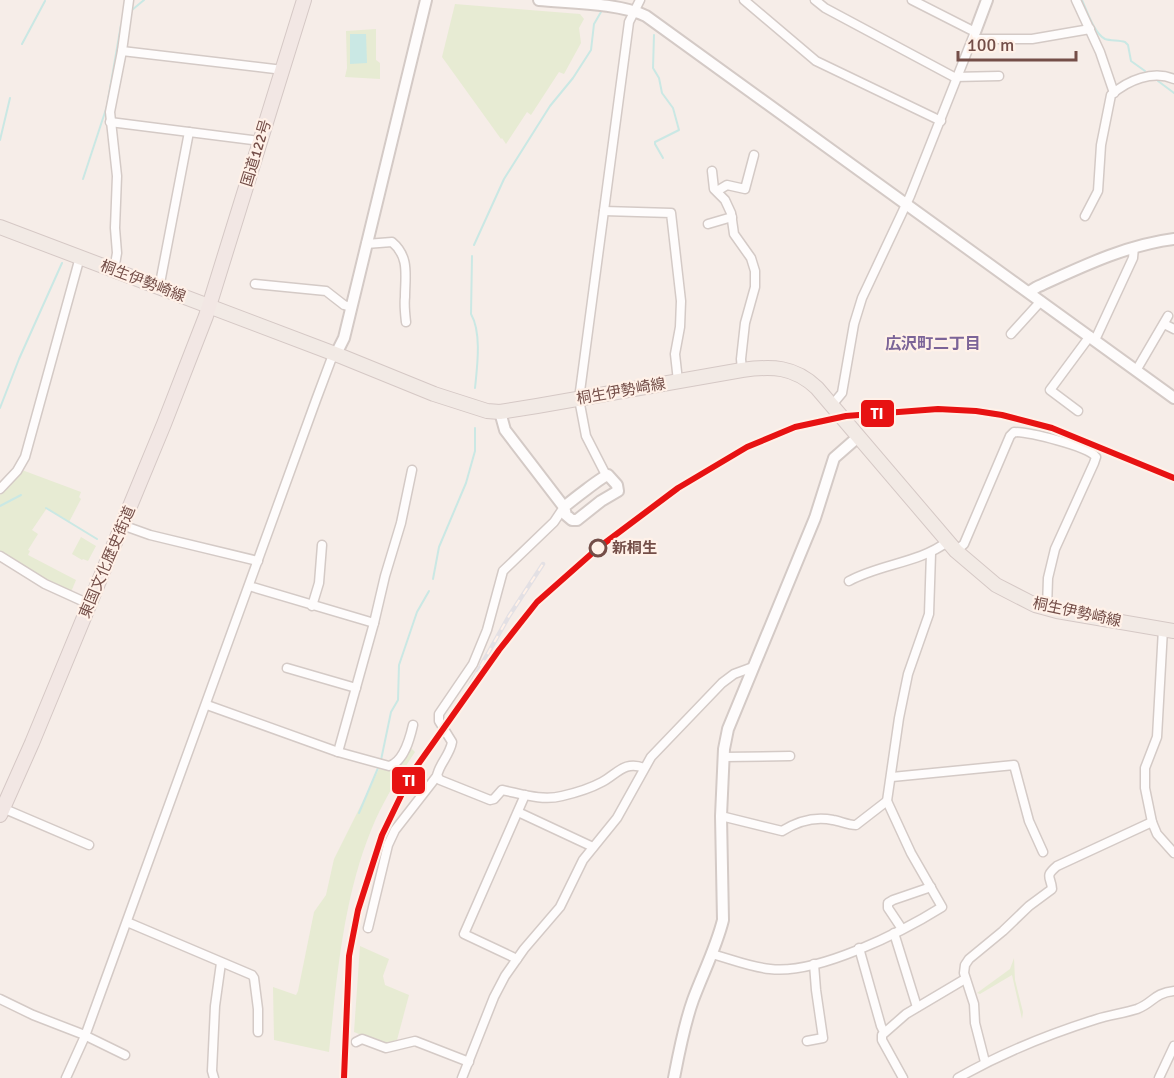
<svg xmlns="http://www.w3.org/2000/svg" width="1174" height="1078" font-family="Signika,'Noto Sans JP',sans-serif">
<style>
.green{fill:#e7ebd3}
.water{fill:#cae8e4}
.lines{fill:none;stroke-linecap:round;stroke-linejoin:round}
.stream{stroke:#cae8e4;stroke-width:2}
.minor-casing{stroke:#d4cac6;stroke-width:11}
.tertiary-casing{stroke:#d4cac6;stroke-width:14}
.primary-casing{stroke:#d5c8c5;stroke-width:16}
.trunk-casing{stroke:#d5c8c5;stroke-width:16}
.minor{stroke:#fefcfc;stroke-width:8}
.tertiary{stroke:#fefcfc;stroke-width:10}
.primary{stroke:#f2eae5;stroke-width:14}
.trunk{stroke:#f2e7e4;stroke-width:14}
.rail-casing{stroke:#e3e0e4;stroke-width:4.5}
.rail{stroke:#fff1e8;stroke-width:2;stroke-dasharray:7;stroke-linecap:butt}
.rail-1-casing{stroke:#fff1e8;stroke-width:10}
.rail-1{stroke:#e71212;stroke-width:6}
.stop-dot{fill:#fff1e8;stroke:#744e48;stroke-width:3}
.labels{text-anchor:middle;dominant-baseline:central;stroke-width:4.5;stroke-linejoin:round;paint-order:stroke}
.street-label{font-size:15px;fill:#744e48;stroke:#fff1e8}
.stop-label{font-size:15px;font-weight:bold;fill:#744e48;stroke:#fff1e8;text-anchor:start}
.neighbourhood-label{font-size:16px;font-weight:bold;fill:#7b6498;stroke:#fff1e8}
.line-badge{stroke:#fff1e8;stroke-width:2}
.badge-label{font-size:16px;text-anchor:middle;font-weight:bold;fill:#fff}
</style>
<rect width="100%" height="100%" fill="#f6ede8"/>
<g class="green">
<polygon points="455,4 580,14 584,19 579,28 581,43 564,74 559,72 531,115 527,112 506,144 502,138 501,139 442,57"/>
<polygon points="376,29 376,60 380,63 380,79 345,77 347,68 346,31"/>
<polygon points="22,470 81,492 79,497 81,499 69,522 47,508 32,530 38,534 28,550 30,551 28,555 76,580 71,592 52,584 0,553 0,495"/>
<polygon points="81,537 96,546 88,561 83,559 82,560 72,554"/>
<path d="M411 748 415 752C399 776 383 801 372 828 343 898 337 977 329 1052L274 1040 273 987 296 995 298 991 314 912 326 895 334 859 379 769C396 773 402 760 411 748Z"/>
<polygon points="360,946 389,959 383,976 385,985 409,995 397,1040 384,1044 354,1032"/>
<polygon points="1014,958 1015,980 1023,1012 1022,1019 1012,975 980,994 977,993 1010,969"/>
</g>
<polygon class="water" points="350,34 366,34 367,63 350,64"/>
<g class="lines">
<g class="stream">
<path d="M1082 0C1087 11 1094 33 1105 39 1111 41 1119 40 1125 42L1128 45 1131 61 1145 71"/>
<polyline points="132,10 144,0"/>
<polyline points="654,35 653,68 659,78 662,93 673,108 679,130 655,142 655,144 663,158"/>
<polyline points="22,44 45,1"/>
<polyline points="1158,81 1174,93"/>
<polyline points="0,140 10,98"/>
<polyline points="83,179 107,106 121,25"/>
<polyline points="474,245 504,179 550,106 573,78 591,50 594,24 601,12"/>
<path d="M472 256 471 314C482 333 477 368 475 388"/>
<polyline points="0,408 19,359 62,263"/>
<polyline points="0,506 21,495"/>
<polyline points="46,508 97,539"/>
<polyline points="433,579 439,547 466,483 475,451 475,428"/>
<polyline points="381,760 391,712 398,700 399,665 417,612 429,591"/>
<polyline points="359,813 378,768"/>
</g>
<g class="minor-casing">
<g id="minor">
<polyline points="744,0 816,61 941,121"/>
<polyline points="815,0 825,8 954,77 999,76"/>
<polyline points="1076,0 1100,52 1114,93"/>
<polyline points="973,39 1032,39 1090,29"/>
<polyline points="122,51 283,70"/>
<polyline points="110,122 260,141"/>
<polyline points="712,171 714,189 725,200 731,213 734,234 751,258 755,271 755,287 745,323 741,359 742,370"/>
<polyline points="717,191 727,185 745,189 754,155"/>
<polyline points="604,211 671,213 681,301 680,327 675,354 678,381"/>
<path d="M1085 216 1098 191 1101 145 1111 95C1128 80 1153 70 1174 79"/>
<polyline points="708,224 732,217"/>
<path d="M366 244 392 242C410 257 405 276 405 297 404 305 405 313 406 322"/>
<polyline points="114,270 117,253 115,228 117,176 110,112 122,51 129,0"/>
<polyline points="255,284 326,291 344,305 351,307"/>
<polyline points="158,286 161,278 189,132"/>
<polyline points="1164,324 1174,329"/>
<polyline points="1011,334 1041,301"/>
<polyline points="1095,340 1133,258 1134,247"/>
<polyline points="1137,369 1168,316"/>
<polyline points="832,405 842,393 854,324 862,298 910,196 975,32 912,0"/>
<polyline points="1078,411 1050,390 1090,336"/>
<polyline points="606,475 586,436 579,399 629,22 640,0"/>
<polyline points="0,489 17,471 25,457 80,257"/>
<polyline points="122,525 150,535 258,561"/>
<path d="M956 551 964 544 1010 436 1014 432C1029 432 1088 446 1096 457L1094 463 1055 549 1048 578 1047 608"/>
<polyline points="0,556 45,584 89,604"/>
<path d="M849 581C880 564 919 563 947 542"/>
<polyline points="249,586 374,623"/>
<polyline points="312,606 319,583 322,545"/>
<polyline points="1163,629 1157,737 1145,768 1145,788 1152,822 1157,834 1174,853"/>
<polyline points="287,668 356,688"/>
<path d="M207 705 338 752 389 766C404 762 410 738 413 725"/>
<polyline points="338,752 374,623 385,576 401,523 412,470"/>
<polyline points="724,757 790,756"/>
<path d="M437 776 440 780 490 800 494 799 502 790C522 794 542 801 562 796 575 793 591 788 602 782 617 774 625 760 644 768"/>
<polyline points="892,777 1014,765 1029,821 1043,852"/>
<polyline points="0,807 89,845"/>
<polyline points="518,812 593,847"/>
<path d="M721 816 782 831C798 821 814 816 833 820 840 821 848 825 856 825L887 801"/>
<polyline points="127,922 252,975 254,978 258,1009 258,1032"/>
<path d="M368 928 388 845 395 830 437 776C439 764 450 755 452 742L439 721V714L473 664 487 630 503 571 554 522 564 507"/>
<polyline points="902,929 888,908 888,903 893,900 931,887"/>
<polyline points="894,933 917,1007"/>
<polyline points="859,948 881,1026 884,1032"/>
<path d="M712 954C731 959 750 967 770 969 817 975 902 932 942 907L911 853 887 801 899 718 908 674 929 614 931 553"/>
<polyline points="517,959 464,934 525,795"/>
<polyline points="0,999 33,1015 82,1034 125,1055"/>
<polyline points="807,1041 823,1038 816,990 814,964"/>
<polyline points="356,1042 362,1039 386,1048 415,1041 469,1062"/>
<path d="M985 1062 975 1023 974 1004 964 973 965 965 969 959 1003 931 1029 906 1052 889C1051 876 1044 877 1057 866L1152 822"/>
<polyline points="66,1078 85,1036 105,981 316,400 331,360 336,354"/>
<polyline points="214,1078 212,1071 215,1006 221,963"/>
<polyline points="462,1078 494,997 505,976 524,949 560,907 583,860 617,818 651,757 722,683 734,674 753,667"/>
<polyline points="903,1078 882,1040 882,1035 906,1014 965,979"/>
<path d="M958 1078C1002 1053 1049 1034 1097 1019 1110 1015 1125 1013 1137 1009 1153 1003 1154 993 1174 991"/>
<polyline points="1159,1078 1174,1046"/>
</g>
</g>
<g class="tertiary-casing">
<g id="tertiary">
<path d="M539 0C570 3 619 3 646 16L1174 398"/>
<polyline points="975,32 987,0"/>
<path d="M1029 292 1037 287C1081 267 1126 245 1174 239"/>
<polyline points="336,354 344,338 426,0"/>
<polyline points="500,412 505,430 564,507"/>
<path d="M608 475 617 485 618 491 601 501 577 520H572L566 515 564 507C571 501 603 476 608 475Z"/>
<path d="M674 1078C679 1052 684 1025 693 1000 703 973 716 948 723 920L721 816 724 749 728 729 815 518 834 458 858 437"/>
</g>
</g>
<g class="primary-casing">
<path id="primary" d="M0 227 343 357 434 394 487 411 500 412 537 406 742 370C772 366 794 366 817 388L956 551 996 585 1035 605 1057 611 1174 631"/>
</g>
<g class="trunk-casing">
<polyline id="trunk" points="0,815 32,743 164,424 206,316 304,0"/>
</g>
<use href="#minor" class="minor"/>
<use href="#tertiary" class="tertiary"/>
<use href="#primary" class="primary"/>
<use href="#trunk" class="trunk"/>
<g class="rail-casing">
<polyline id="rail" points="460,703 509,616 543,564"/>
</g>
<use href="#rail" class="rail"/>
<g class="rail-1-casing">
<polyline id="rail-1" points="344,1078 349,956 358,910 382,835 412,773 499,650 537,602 598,548 678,488 747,447 795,427 846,416 938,409 976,411 1002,415 1052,428 1174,478"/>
</g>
<use href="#rail-1" class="rail-1"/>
</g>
<circle class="stop-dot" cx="598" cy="548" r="8"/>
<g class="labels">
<g class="street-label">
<text transform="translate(256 153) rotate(-73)">国道122号</text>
<text transform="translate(143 281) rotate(21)">桐生伊勢崎線</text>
<text transform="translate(621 391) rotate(-10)">桐生伊勢崎線</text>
<text transform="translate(107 562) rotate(-67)">東国文化歴史街道</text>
<text transform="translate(1077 612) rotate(12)">桐生伊勢崎線</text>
</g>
<g class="stop-label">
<text x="612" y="548">新桐生</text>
</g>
<g class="neighbourhood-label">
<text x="933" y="344">広沢町二丁目</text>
</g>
</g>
<g class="line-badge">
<rect x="860" y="399" width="35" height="29" rx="6" fill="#e71212"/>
<rect x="391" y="766" width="35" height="29" rx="6" fill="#e71212"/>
</g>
<g class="badge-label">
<text x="877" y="419">TI</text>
<text x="409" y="786">TI</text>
</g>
<path d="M958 51v9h118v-9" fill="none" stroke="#744e48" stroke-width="3"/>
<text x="967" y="51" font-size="18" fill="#744e48" stroke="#fff1e8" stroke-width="4.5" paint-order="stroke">100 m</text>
</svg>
